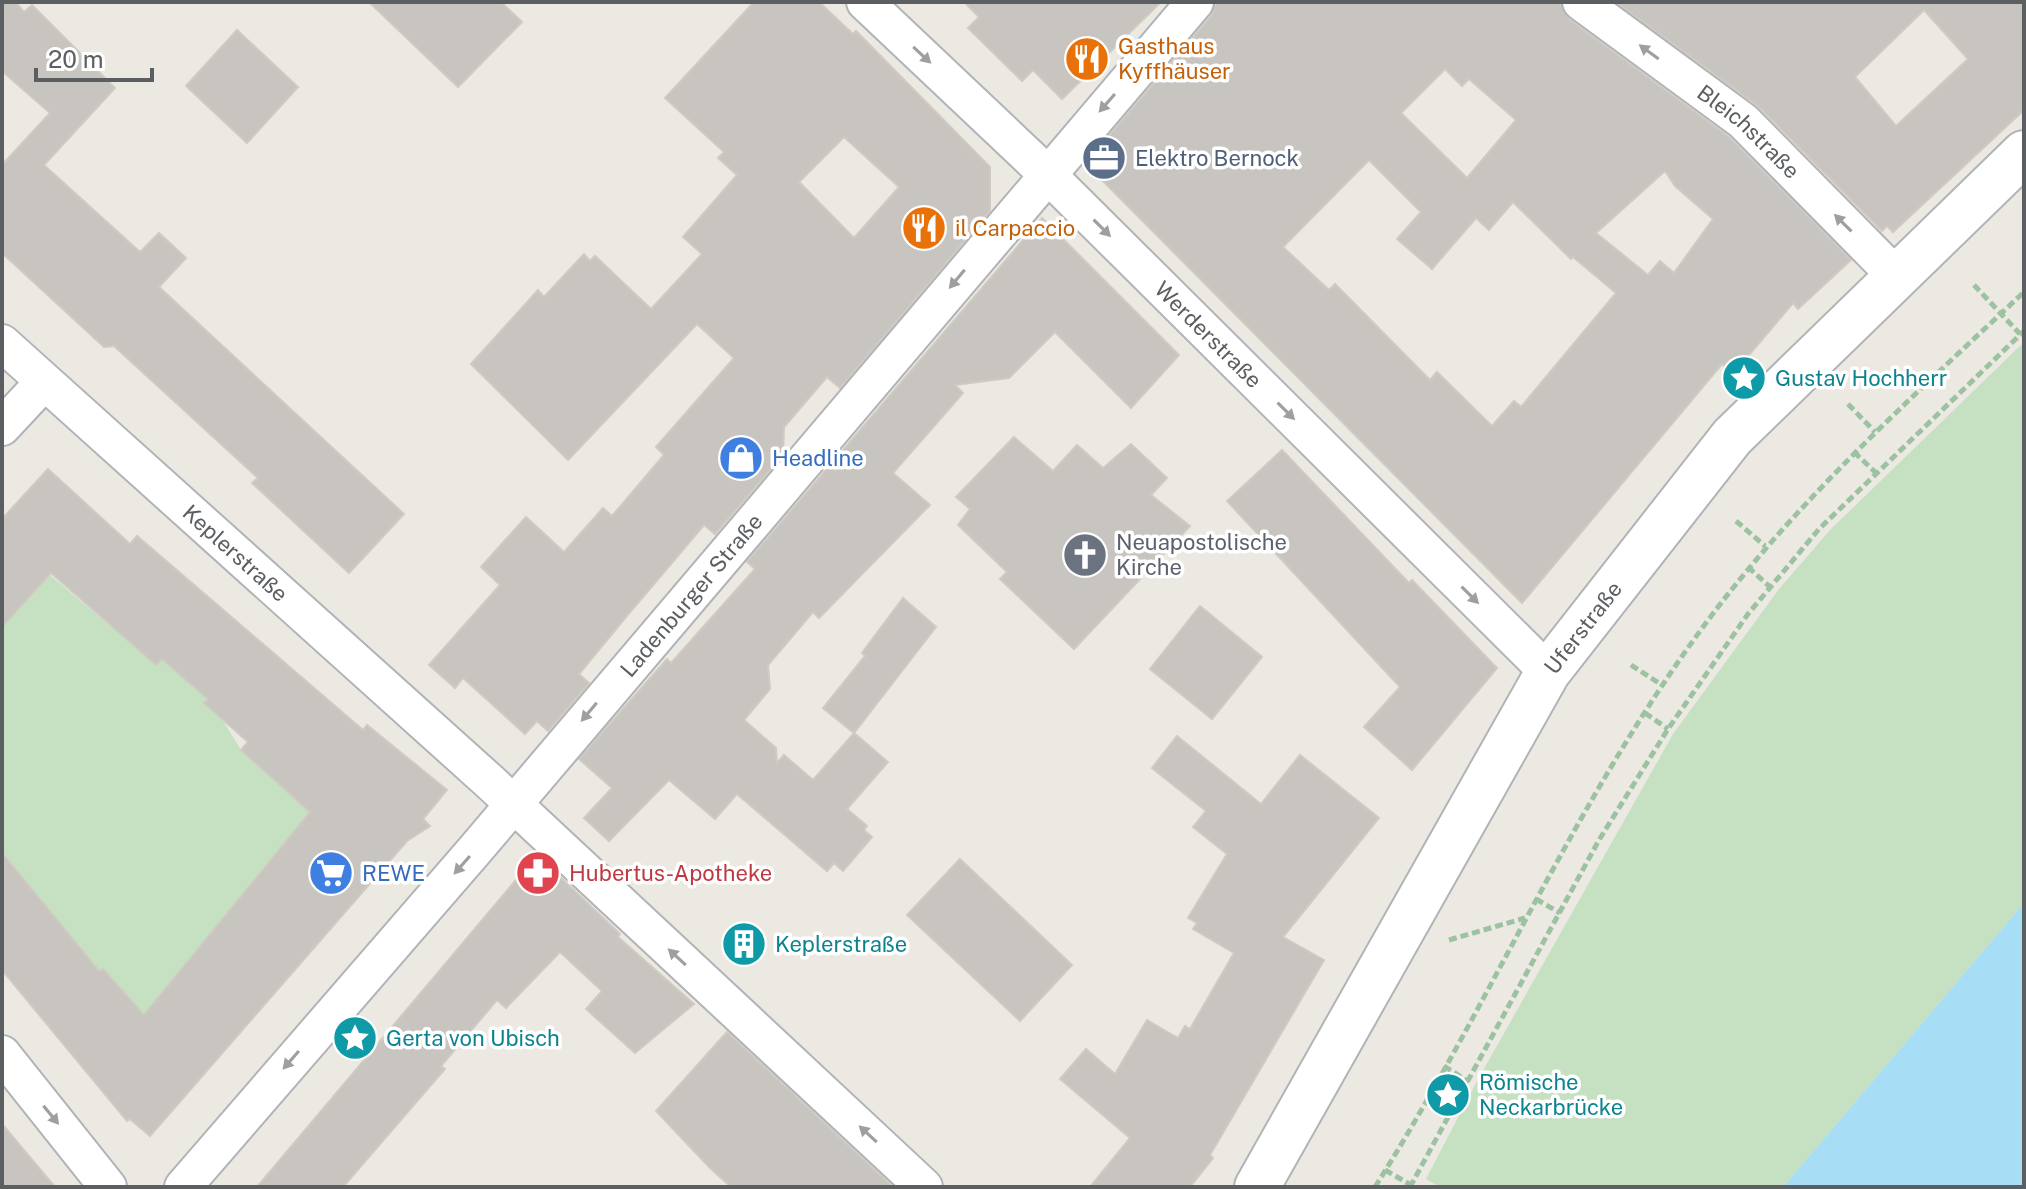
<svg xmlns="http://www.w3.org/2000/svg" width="2026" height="1189" font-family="'Public Sans',sans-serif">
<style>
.green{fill:#c5e1c1}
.water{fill:#a8ddf6}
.building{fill:#c8c4c0;stroke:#d0cac2;stroke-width:2;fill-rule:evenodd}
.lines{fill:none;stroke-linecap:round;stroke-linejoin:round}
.minor-casing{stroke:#b0b4b7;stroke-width:40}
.tertiary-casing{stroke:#b0b4b7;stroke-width:48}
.path{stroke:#9cc2a2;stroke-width:5;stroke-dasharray:8 4;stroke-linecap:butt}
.minor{stroke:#fff;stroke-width:36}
.tertiary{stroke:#fff;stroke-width:44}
.oneway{fill:#9d9fa1}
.labels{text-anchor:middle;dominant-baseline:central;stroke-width:7;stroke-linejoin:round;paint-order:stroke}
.food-label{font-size:22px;fill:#c56008;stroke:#fff;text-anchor:start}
.street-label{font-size:22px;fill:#5b5f62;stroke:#fff}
.service-label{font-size:22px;fill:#4e5e75;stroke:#fff;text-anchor:start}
.culture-label{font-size:22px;fill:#0d838f;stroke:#fff;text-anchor:start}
.shop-label{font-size:22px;fill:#366cbe;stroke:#fff;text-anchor:start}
.worship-label{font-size:22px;fill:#5b616d;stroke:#fff;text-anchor:start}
.health-label{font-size:22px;fill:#be3a42;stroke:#fff;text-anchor:start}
</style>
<rect width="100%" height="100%" fill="#ece9e3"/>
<g class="green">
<polygon points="2024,342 2024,903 1783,1187 1440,1187 1426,1179 1477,1081 1673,734 1779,589 1831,529"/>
<polygon points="50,575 156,665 167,654 197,689 201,685 241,750 330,817 278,850 143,1016 99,971 2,852 2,627"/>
</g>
<polygon class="water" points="2024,903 2024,1187 1783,1187"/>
<g class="building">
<polygon points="2,2 16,2 24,12 32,5 115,88 44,165 140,252 159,233 186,258 159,287 404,514 349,573 252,483 258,478 114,346 104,347 2,253 2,165 50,113 2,71"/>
<polygon points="369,2 501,2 522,22 458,87"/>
<path d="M754 2H819L853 34 856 31 990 167V211L840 388 827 377 784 427 783 455 715 534 704 525 626 617 579 674 589 683 548 731 537 721 525 734 463 678 455 688 429 665 500 585 481 567 526 517 564 552 603 508 612 516 664 455 656 447 734 358 697 324 568 460 471 364 538 290 544 297 584 254 590 261 595 256 651 309 702 254 683 237 737 175 718 158 724 152 665 98ZM844 137 899 187 854 238 799 182Z"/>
<polygon points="964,2 1161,2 1062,99 1033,70 1022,81 968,28 979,17"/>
<path d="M1216 2H1560L1569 19 1729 137 1851 260 1798 309 1793 303 1733 374 1722 364 1522 603 1092 170 1091 157 1211 16ZM1445 69 1462 86 1469 79 1516 120 1467 178 1401 113ZM1369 160 1421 212 1397 239 1432 269 1476 218 1489 230 1513 202 1571 259 1573 257 1616 293 1521 407 1514 401 1492 426 1437 372 1430 380 1335 284 1329 290 1283 247ZM1665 171 1675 186 1713 219 1674 273 1660 261 1648 275 1596 233Z"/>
<path d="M1616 2H2024V110L1893 232 1887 226 1882 231 1758 106ZM1924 10 1968 59 1896 126 1855 77Z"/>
<polygon points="237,30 298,87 247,143 186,86"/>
<polygon points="1042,218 1179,355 1131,408 1055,332 1009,378 955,385 963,393 893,473 930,505 819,618 813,612 768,665 770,689 744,720 776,748 777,763 784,755 813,780 854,733 888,762 847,809 867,826 864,830 872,837 843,871 834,863 827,871 737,794 715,819 669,780 609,841 584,818 612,788 579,759 667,659 671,663 755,569 747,562"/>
<polygon points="1014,437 1053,471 1077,445 1103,468 1131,444 1167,478 1151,495 1190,526 1074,649 1000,579 1007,572 958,525 970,509 956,497"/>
<polygon points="1282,450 1409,583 1412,580 1497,668 1412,770 1364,727 1400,687 1227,501"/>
<polygon points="48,469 130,544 137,536 363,730 367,725 447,790 423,819 430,826 407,841 150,1136 130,1119 127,1121 2,970 2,853 99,971 103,969 144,1015 310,812 241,750 248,742 204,703 208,699 162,659 156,665 51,573 2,627 2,519"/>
<polygon points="903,598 936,627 854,733 823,708 865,656 862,653"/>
<polygon points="1200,606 1262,657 1212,719 1150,669"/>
<polygon points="1177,736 1261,804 1300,755 1379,818 1283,937 1324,960 1210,1155 1213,1158 1190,1187 1090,1187 1130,1138 1060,1079 1086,1049 1115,1074 1147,1020 1178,1038 1185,1026 1190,1029 1234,953 1193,929 1197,923 1188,918 1227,854 1193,827 1206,811 1152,768"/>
<polygon points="537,855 620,934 618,937 694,1004 635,1053 586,1009 602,991 560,952 506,1008 497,1000 441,1066 445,1069 343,1187 257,1187"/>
<polygon points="960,859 1072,965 1020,1021 907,915"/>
<polygon points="727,1032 893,1187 731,1187 710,1168 656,1111"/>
<polygon points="2,1124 55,1187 2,1187"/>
</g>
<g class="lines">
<g class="minor-casing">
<g id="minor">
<path id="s1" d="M865 2 1046 173 1548 672"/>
<path id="s2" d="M1581 2 1743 121 1898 278"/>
<path id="s3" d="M2 343 490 782 924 1187"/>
<polyline points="2,427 44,382"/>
<polyline points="2,1054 108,1187"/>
<path id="s4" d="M183 1187 474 851 1195 2"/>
</g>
</g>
<g class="tertiary-casing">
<g id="tertiary">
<path id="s5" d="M1257 1187 1548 672 1732 437 2024 153"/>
</g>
</g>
<g class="path">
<polyline points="1974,285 2020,334"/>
<polyline points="1848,404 1875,432"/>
<polyline points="1854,452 1875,472"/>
<polyline points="1736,521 1765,546"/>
<polyline points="1748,567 1770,587"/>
<polyline points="1631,665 1662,685"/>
<polyline points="1645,713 1668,729"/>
<polyline points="1536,899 1560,913"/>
<polyline points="1449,940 1525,918"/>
<polyline points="1444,1066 1469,1082"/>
<polyline points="1385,1170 1411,1185"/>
<path d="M1375 1187C1488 1008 1571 810 1695 638 1789 507 1908 401 2024 292"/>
<polyline points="1410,1187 1599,840 1668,729 1748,614 1819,529 2024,331"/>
</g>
<use href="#minor" class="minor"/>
<use href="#tertiary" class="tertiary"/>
</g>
<defs><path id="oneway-solid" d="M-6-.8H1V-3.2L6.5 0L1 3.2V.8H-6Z" transform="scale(2)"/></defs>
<g class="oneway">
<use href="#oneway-solid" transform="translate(1649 52) rotate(-144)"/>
<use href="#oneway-solid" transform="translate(922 55) rotate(43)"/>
<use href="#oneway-solid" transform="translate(1107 103) rotate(131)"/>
<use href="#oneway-solid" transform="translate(1843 223) rotate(-135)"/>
<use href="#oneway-solid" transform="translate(1102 228) rotate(45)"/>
<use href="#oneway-solid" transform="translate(957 279) rotate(130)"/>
<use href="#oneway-solid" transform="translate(1286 411) rotate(45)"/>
<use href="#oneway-solid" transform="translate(1470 595) rotate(45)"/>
<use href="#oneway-solid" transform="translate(589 712) rotate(130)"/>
<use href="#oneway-solid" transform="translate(462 865) rotate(131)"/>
<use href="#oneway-solid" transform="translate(677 957) rotate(-137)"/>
<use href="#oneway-solid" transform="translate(291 1060) rotate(131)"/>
<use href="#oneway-solid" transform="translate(51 1115) rotate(51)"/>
<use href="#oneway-solid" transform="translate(868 1134) rotate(-137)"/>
</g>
<defs>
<g id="restaurant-disc" transform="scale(2.3)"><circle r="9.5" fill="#e8710a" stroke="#fff"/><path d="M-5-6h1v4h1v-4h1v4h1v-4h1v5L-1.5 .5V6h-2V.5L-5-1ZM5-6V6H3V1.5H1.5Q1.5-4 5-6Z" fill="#fff"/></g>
<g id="office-disc" transform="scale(2.3)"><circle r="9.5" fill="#5c6f8a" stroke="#fff"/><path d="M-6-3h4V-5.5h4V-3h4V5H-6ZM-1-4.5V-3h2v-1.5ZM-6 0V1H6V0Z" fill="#fff"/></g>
<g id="sight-disc" transform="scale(2.3)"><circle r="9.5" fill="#0f9aa8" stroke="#fff"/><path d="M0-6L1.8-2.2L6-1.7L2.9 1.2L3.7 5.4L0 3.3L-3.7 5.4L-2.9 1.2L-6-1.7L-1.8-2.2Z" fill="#fff"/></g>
<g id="shop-disc" transform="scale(2.3)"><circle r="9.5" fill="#3f7fe0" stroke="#fff"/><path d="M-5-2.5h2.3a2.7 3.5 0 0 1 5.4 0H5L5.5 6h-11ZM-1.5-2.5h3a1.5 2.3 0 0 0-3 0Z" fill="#fff"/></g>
<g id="church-disc" transform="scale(2.3)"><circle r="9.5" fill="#6b7280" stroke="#fff"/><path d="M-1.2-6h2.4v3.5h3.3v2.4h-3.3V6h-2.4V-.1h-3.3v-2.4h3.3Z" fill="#fff"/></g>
<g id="supermarket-disc" transform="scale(2.3)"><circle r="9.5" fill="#3f7fe0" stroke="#fff"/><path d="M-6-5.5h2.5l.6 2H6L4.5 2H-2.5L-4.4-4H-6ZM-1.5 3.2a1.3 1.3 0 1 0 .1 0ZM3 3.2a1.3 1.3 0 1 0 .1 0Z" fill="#fff"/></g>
<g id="pharmacy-disc" transform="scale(2.3)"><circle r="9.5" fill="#e0444e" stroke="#fff"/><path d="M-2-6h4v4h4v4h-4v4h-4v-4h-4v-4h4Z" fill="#fff"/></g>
<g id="building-disc" transform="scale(2.3)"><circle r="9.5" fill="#0f9aa8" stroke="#fff"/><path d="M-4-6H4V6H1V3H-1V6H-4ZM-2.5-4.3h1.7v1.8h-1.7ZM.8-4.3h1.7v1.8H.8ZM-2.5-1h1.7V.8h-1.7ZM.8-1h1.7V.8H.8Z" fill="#fff"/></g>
</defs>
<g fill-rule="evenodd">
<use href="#restaurant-disc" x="1087" y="59"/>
<use href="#office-disc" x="1104" y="158"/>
<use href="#restaurant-disc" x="924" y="228"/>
<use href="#sight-disc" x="1744" y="378"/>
<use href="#shop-disc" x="741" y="458"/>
<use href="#church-disc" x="1085" y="555"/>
<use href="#supermarket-disc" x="331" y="873"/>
<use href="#pharmacy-disc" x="538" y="873"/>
<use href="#building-disc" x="744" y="944"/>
<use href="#sight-disc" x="355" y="1038"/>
<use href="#sight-disc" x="1448" y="1095"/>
</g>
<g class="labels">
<g class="food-label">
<text x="1118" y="46">Gasthaus<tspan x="1118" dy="25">Kyffhäuser</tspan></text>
<text x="955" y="228">il Carpaccio</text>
</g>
<g class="street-label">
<text stroke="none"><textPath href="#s2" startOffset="212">Bleichstraße</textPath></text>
<text stroke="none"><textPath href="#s1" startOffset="478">Werderstraße</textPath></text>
<text stroke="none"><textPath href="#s3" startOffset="314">Keplerstraße</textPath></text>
<text stroke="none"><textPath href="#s4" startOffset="780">Ladenburger Straße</textPath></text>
<text stroke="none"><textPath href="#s5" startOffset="648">Uferstraße</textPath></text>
</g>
<g class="service-label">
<text x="1135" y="158">Elektro Bernock</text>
</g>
<g class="culture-label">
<text x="1775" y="378">Gustav Hochherr</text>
<text x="775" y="944">Keplerstraße</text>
<text x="386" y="1038">Gerta von Ubisch</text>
<text x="1479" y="1082">Römische<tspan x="1479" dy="25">Neckarbrücke</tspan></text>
</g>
<g class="shop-label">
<text x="772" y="458">Headline</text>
<text x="362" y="873">REWE</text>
</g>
<g class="worship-label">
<text x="1116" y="542">Neuapostolische<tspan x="1116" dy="25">Kirche</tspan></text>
</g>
<g class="health-label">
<text x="569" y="873">Hubertus-Apotheke</text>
</g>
</g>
<rect width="2026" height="1189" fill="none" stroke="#5b5f62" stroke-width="8"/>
<path d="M36 68v12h116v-12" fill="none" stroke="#5b5f62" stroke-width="4"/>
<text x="48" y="68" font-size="24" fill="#5b5f62" stroke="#ffffff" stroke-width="6" paint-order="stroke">20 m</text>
</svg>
